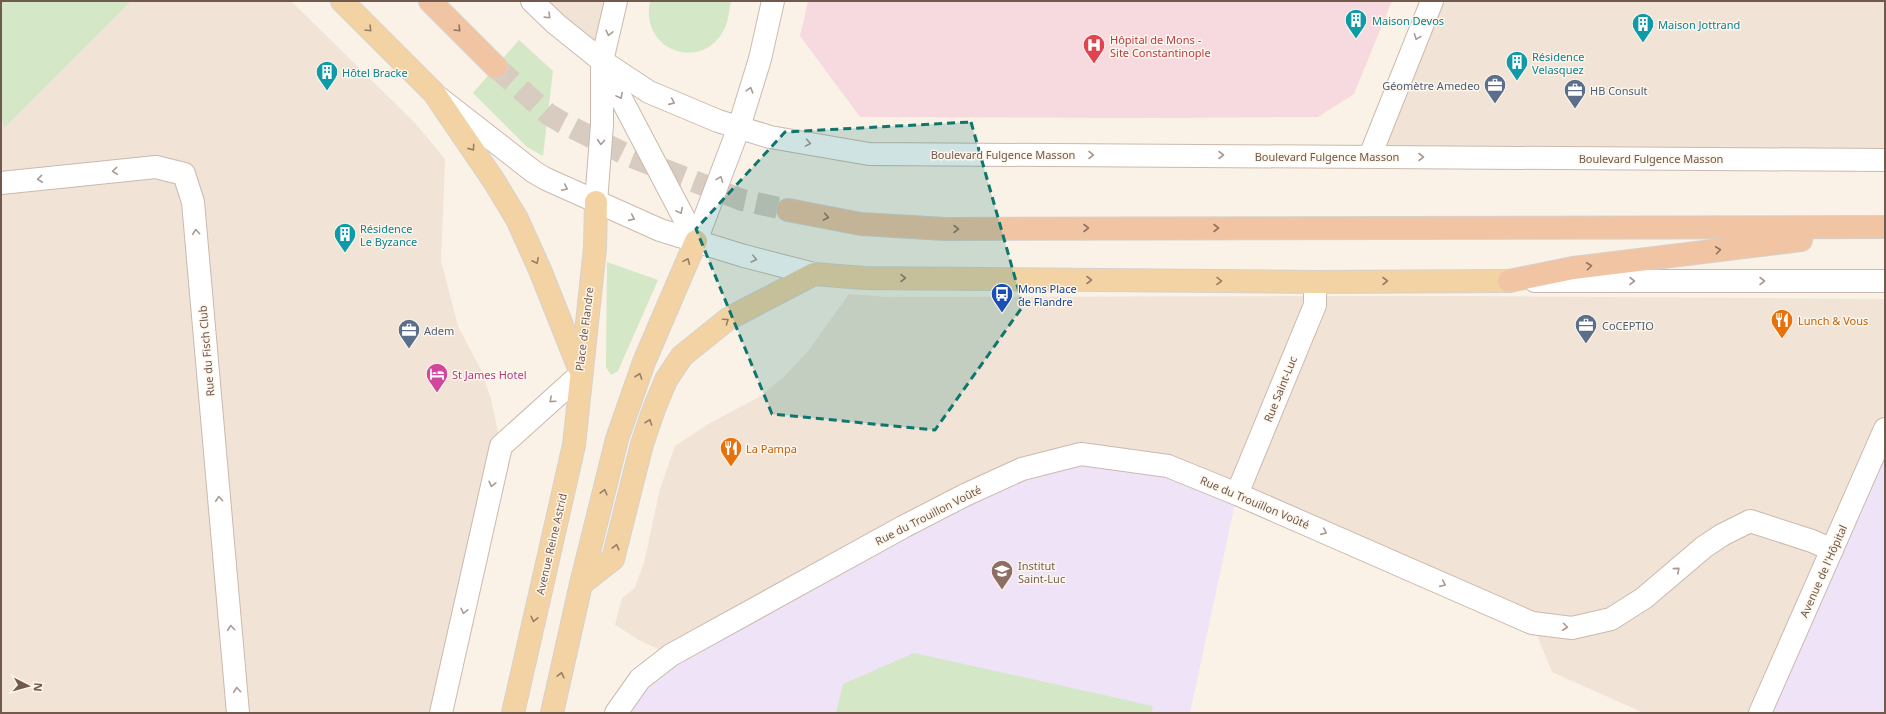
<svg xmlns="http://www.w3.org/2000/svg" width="1886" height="714" font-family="'Noto Sans',sans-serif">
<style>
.residential{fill:#f1e3d5}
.education{fill:#efe3f7}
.medical{fill:#f7dadf}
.green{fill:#d4e7c6}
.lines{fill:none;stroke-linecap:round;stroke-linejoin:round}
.trunk-tunnel{stroke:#d8ccc0;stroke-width:22;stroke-dasharray:22 11;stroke-linecap:butt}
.minor-casing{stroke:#cbb9ad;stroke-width:24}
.tertiary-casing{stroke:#cbb9ad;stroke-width:24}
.primary-casing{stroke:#d7d1cd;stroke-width:24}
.trunk-casing{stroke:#d7d1cd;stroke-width:24}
.minor{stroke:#fff;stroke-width:22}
.tertiary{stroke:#fff;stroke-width:22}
.primary{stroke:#f3d3a4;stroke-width:22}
.trunk{stroke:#f1c4a3;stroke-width:22}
.oneway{stroke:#aa9b94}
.oneway2{stroke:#987e67}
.oneway3{stroke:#917462}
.marked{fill:#0f766e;fill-opacity:0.2;stroke:#0f766e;stroke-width:3;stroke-dasharray:8 5;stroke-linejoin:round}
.labels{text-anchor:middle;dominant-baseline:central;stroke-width:3;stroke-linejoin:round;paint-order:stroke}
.culture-label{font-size:11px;fill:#0d838f;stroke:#fdf6ec;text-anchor:start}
.health-label{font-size:11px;fill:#be3a42;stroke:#fdf6ec;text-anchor:start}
.service-label{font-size:11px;fill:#4e5e75;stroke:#fdf6ec;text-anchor:start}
.street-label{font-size:11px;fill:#71594d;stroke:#fdf6ec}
.transit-label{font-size:11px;fill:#164399;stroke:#fdf6ec;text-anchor:start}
.food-label{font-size:11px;fill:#c56008;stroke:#fdf6ec;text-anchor:start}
.hotel-label{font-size:11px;fill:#b23c85;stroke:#fdf6ec;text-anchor:start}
.education-label{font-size:11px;fill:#785e54;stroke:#fdf6ec;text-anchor:start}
</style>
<rect width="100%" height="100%" fill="#faf2e6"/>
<g class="residential">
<polygon points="1,1 291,1 415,123 445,159 441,261 458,326 482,372 491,400 501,446 441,713 1,713"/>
<polygon points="532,1 616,1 602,61"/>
<polygon points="1432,1 1885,1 1885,160 1370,156"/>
<polygon points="849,294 887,297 1454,296 1885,299 1885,429 1760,713 1644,713 1552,672 1532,623 1237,494 671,655 639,640 615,625 622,598 634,589 644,563 660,489 675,446 710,423 761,396 786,375 809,350"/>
</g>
<g class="education">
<polygon points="1885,429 1885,713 1760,713"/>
<polygon points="1081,454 1237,494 1190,713 616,713 640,679 903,527"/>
</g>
<polygon class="medical" points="808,1 1392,1 1354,94 1318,117 1155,118 860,117 800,36"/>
<g class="green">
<polygon points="1,1 131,1 4,128 1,111"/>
<path d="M650 1H731C729 9 729 18 726 25 707 74 639 53 650 1Z"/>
<polygon points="519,40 553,71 543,156 527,147 473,93"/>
<polygon points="607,262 658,280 618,371 611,375 606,367"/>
<polygon points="914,653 1153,706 1151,713 836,713 843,684"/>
</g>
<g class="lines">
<polyline class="trunk-tunnel" points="496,67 548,114 563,123 627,155 742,200 788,210"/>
<g class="minor-casing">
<g id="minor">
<polyline points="1370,156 1432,1"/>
<polyline points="1,183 156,167 184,174 193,202 238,713"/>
<polyline points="1237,494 1315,305 1315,282"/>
<polyline points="441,713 501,446 581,374"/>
<polyline points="616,713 640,679 671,655 903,527 965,495 1022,469 1081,454 1168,466 1237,494 1532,623 1572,628 1611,619 1644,598 1704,547 1722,535 1750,521 1812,541 1832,550"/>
<polyline points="1760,713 1885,429"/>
</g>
</g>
<g class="tertiary-casing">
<g id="tertiary">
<polyline points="532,1 556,24 602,61 649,92 718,121 770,137 869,154 1885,160"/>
<polyline points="603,64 696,241"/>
<polyline points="439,98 534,172 546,179 660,230 744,256 814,274"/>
<polyline points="596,202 602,125 602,61 616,1"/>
<polyline points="696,241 739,127 760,59 773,1"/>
<polyline points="1535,281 1885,281"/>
</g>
</g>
<g class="primary-casing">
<g id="primary">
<polyline points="342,1 434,93 494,181 517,219 540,270 579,368"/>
<polyline points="581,584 613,559 642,444 654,409 666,380 682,356 728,319 814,274 864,278 1315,282 1509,281"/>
<polyline points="513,713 574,445 595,248 596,202"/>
<polyline points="552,713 581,584 617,439 644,362 696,241"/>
</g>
</g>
<g class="trunk-casing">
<g id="trunk">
<polyline points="430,1 496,67"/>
<polyline points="788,210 861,224 945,229 1885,227"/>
<polyline points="1509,281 1573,268 1801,240"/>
</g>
</g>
<use href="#minor" class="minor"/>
<use href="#tertiary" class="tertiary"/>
<use href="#primary" class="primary"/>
<use href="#trunk" class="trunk"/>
</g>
<defs><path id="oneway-chevron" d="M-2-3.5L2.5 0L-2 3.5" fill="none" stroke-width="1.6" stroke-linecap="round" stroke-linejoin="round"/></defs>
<g class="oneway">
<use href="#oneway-chevron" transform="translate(548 16) rotate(44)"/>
<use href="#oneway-chevron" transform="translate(609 33) rotate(103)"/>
<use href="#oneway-chevron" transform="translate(1417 37) rotate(111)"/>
<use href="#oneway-chevron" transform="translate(750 90) rotate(-73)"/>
<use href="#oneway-chevron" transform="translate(620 96) rotate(62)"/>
<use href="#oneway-chevron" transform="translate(672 102) rotate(24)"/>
<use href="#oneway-chevron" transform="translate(601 142) rotate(94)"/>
<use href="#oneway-chevron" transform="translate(808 143) rotate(10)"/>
<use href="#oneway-chevron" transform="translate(1091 155)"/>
<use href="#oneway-chevron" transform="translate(1221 155)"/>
<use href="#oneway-chevron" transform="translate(1421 157)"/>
<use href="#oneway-chevron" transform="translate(115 171) rotate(174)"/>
<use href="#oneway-chevron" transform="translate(40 179) rotate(174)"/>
<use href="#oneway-chevron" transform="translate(720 179) rotate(-69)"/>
<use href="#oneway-chevron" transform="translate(565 188) rotate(25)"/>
<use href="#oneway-chevron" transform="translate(680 211) rotate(62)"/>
<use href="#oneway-chevron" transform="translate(632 218) rotate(24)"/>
<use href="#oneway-chevron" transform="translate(196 232) rotate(-95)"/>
<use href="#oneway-chevron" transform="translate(754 259) rotate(14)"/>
<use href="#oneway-chevron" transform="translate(1632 281)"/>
<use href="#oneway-chevron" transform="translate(1762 281)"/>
<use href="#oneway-chevron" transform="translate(552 400) rotate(138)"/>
<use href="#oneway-chevron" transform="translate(492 484) rotate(103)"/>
<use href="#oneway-chevron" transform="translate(219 499) rotate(-95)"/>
<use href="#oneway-chevron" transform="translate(1324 532) rotate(24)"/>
<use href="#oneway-chevron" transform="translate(1677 570) rotate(-40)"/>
<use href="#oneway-chevron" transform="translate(1443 584) rotate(24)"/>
<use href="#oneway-chevron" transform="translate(464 611) rotate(103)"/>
<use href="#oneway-chevron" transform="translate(1565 627) rotate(7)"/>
<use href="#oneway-chevron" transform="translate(231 628) rotate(-95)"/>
<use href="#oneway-chevron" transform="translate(237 690) rotate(-95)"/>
</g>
<g class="oneway2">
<use href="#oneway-chevron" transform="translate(369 29) rotate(45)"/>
<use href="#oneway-chevron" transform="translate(472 148) rotate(55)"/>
<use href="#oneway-chevron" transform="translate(536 261) rotate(64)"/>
<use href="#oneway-chevron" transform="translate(687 261) rotate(-66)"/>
<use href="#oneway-chevron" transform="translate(903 278)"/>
<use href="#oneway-chevron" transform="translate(1089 280)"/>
<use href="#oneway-chevron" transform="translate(1219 281) rotate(1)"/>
<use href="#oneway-chevron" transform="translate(1385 281)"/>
<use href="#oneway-chevron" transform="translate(726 321) rotate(-35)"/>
<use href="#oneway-chevron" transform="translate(639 376) rotate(-71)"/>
<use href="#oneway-chevron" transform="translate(649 422) rotate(-71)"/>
<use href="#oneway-chevron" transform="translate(604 492) rotate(-76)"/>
<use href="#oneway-chevron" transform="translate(616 547) rotate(-76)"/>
<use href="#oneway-chevron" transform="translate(534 619) rotate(103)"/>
<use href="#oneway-chevron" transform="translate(561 675) rotate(-77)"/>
</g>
<g class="oneway3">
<use href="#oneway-chevron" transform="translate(458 29) rotate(45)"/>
<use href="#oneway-chevron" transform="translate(826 217) rotate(11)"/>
<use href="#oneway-chevron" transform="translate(1086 228)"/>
<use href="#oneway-chevron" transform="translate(1216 228)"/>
<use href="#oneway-chevron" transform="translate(956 229)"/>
<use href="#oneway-chevron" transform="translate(1718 250) rotate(-7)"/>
<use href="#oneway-chevron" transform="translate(1589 266) rotate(-7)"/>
</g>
<path class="marked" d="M971 122 1023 306 935 430 772 414 696 229 785 132Z"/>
<defs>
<g id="building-pin" transform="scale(1.15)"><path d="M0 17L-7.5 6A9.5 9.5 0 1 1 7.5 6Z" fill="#0f9aa8" stroke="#fdf6ec"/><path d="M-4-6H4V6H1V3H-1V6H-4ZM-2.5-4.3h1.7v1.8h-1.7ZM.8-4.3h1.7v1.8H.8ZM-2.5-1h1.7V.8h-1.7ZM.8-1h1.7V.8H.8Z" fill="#fff"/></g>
<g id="hospital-pin" transform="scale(1.15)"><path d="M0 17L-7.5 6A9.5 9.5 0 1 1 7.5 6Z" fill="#e0444e" stroke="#fdf6ec"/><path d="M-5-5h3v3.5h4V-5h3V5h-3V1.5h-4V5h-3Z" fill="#fff"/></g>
<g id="office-pin" transform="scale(1.15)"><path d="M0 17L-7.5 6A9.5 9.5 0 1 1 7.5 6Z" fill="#5c6f8a" stroke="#fdf6ec"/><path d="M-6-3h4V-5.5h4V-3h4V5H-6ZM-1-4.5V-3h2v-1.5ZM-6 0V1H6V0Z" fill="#fff"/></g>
<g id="bus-pin" transform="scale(1.15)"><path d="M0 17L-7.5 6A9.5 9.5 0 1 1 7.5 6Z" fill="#1a4fb4" stroke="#fdf6ec"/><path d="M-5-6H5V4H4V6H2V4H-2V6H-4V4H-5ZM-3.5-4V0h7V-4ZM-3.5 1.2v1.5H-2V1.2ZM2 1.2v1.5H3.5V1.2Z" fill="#fff"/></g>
<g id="restaurant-pin" transform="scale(1.15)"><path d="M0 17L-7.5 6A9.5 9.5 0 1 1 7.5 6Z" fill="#e8710a" stroke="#fdf6ec"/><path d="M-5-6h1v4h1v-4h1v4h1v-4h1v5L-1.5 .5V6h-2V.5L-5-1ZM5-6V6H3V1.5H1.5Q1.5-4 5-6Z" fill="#fff"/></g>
<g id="hotel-pin" transform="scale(1.15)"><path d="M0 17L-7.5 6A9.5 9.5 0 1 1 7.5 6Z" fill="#d1479c" stroke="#fdf6ec"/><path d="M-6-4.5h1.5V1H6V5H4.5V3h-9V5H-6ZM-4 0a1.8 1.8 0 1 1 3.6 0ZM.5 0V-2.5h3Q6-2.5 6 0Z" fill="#fff"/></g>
<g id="school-pin" transform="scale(1.15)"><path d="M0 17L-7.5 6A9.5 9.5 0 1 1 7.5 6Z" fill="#8d6e63" stroke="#fdf6ec"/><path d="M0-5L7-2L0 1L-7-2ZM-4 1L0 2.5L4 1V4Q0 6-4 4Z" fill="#fff"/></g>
</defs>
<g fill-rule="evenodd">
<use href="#building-pin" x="1356" y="20"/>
<use href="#building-pin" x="1643" y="24"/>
<use href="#hospital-pin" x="1094" y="45"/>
<use href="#building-pin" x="1517" y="62"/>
<use href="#building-pin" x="327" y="72"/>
<use href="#office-pin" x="1495" y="85"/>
<use href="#office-pin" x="1575" y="90"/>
<use href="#building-pin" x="345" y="234"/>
<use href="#bus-pin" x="1002" y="294"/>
<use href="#restaurant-pin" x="1782" y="320"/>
<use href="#office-pin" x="1586" y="325"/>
<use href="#office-pin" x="409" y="330"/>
<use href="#hotel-pin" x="437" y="374"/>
<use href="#restaurant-pin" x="731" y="448"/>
<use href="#school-pin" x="1002" y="571"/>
</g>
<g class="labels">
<g class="culture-label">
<text x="1372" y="20">Maison Devos</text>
<text x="1658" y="24">Maison Jottrand</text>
<text x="1532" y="56">Résidence<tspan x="1532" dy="13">Velasquez</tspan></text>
<text x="342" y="72">Hôtel Bracke</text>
<text x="360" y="228">Résidence<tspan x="360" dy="13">Le Byzance</tspan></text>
</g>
<g class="health-label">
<text x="1110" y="39">Hôpital de Mons -<tspan x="1110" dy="13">Site Constantinople</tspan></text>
</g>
<g class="service-label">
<text x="1480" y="85" text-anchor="end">Géomètre Amedeo</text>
<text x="1590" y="90">HB Consult</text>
<text x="1602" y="325">CoCEPTIO</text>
<text x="424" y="330">Adem</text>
</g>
<g class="street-label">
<text x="1003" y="154">Boulevard Fulgence Masson</text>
<text x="1327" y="156">Boulevard Fulgence Masson</text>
<text x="1651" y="158">Boulevard Fulgence Masson</text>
<text transform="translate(584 329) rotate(-83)">Place de Flandre</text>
<text transform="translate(206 351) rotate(-95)">Rue du Fisch Club</text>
<text transform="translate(1280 389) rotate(-68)">Rue Saint-Luc</text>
<text transform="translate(1255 502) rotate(23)">Rue du Trouillon Voûté</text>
<text transform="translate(928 515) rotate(-27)">Rue du Trouillon Voûté</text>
<text transform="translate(551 544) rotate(-77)">Avenue Reine Astrid</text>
<text transform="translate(1823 571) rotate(-66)">Avenue de l'Hôpital</text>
</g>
<g class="transit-label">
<text x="1018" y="288">Mons Place<tspan x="1018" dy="13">de Flandre</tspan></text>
</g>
<g class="food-label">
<text x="1798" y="320">Lunch &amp; Vous</text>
<text x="746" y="448">La Pampa</text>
</g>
<g class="hotel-label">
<text x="452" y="374">St James Hotel</text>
</g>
<g class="education-label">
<text x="1018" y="565">Institut<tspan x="1018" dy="13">Saint-Luc</tspan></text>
</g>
</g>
<rect width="1886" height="714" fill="none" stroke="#71594d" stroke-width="4"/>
<g transform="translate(28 686) rotate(96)" stroke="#fdf6ec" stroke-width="3" paint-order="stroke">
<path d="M0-3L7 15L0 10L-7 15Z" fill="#71594d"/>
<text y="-6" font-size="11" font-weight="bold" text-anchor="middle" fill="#71594d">N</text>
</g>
</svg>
